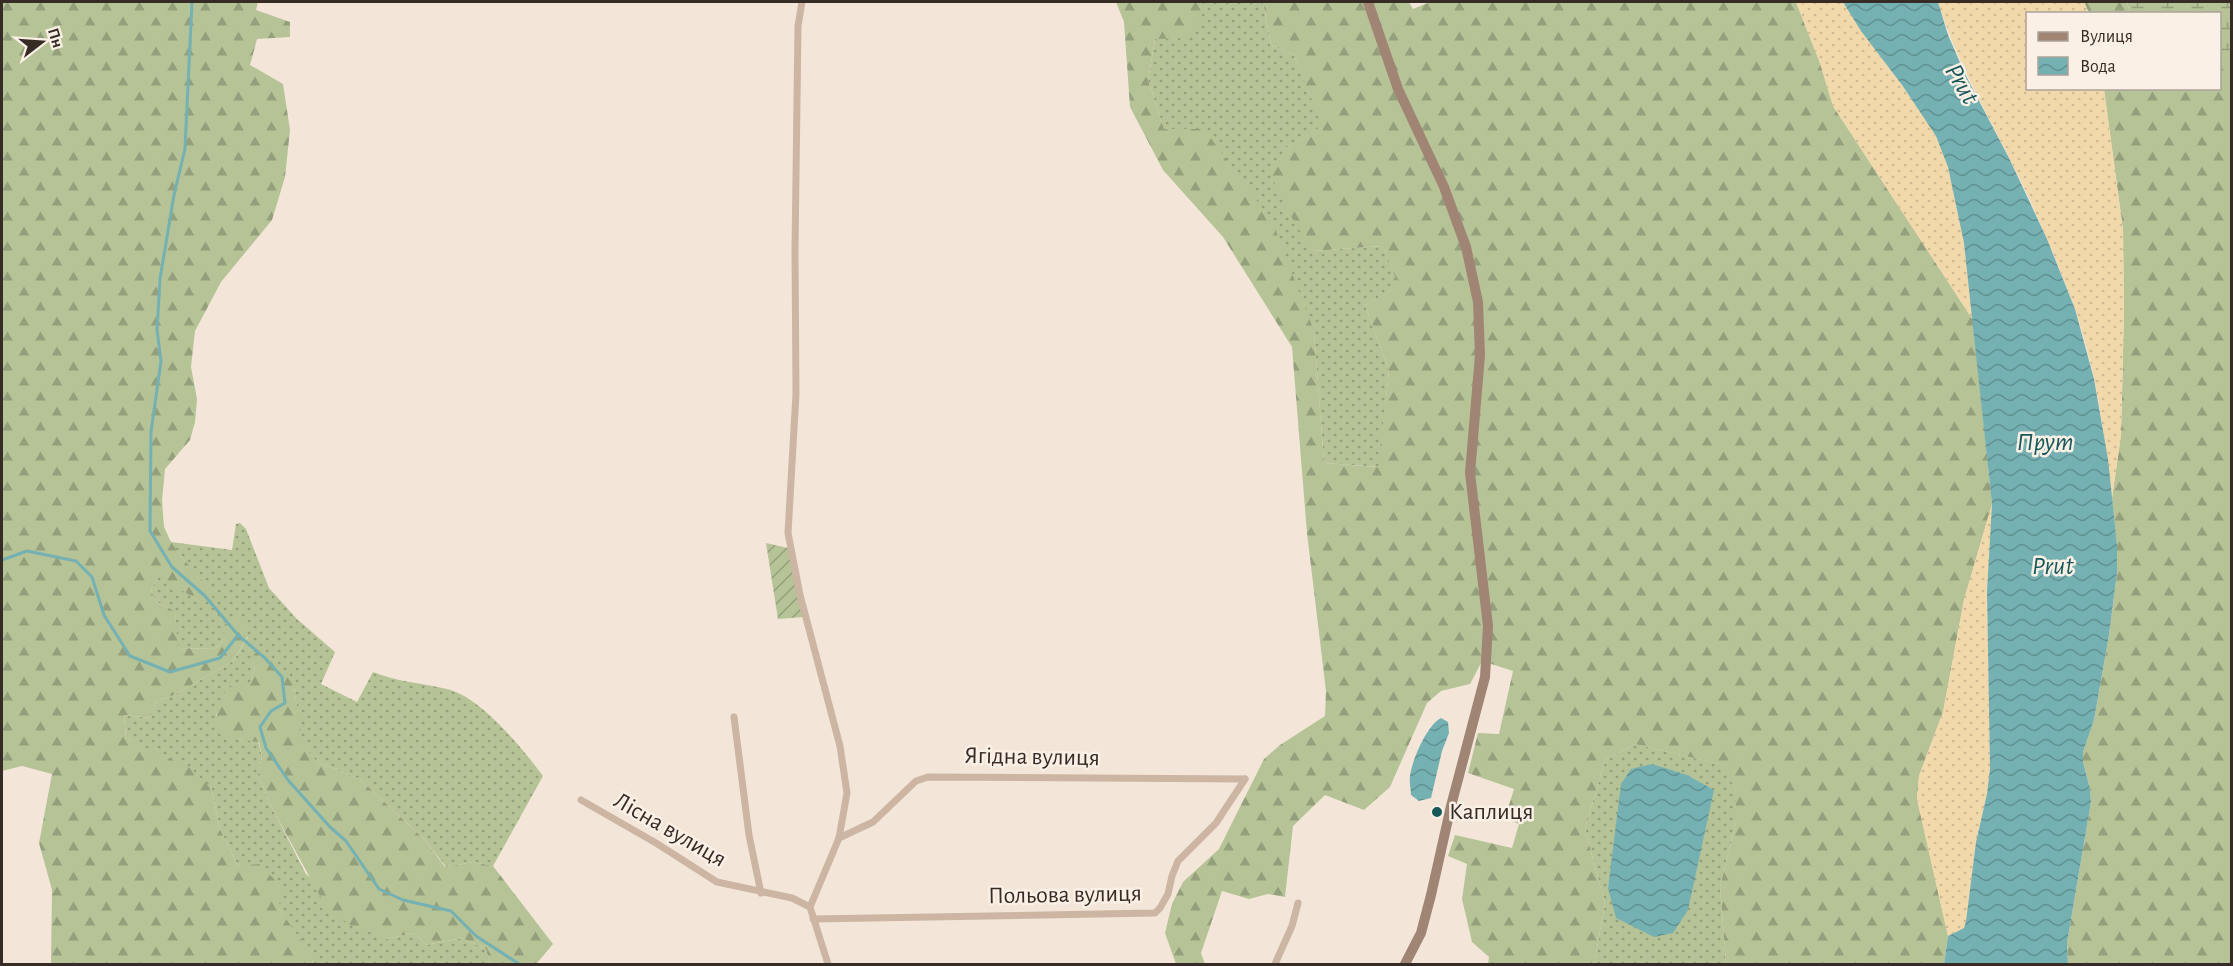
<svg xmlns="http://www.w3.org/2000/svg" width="2233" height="966" font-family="'Alegreya Sans',sans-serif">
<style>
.grass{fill:url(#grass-dots);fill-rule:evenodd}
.forest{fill:url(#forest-firs)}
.wetland{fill:url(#wetland-marsh)}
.sand{fill:url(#sand-dots)}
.garden{fill:url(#garden-furrows)}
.water{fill:url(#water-waves)}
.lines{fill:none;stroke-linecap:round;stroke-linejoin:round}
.stream{stroke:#75b1b3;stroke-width:3}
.minor{stroke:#ccb5a3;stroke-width:7}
.secondary{stroke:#a08474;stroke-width:10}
.poi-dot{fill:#18585b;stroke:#fbf0e5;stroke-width:2}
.labels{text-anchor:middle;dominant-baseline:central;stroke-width:5;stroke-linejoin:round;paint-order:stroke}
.street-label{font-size:24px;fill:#372b26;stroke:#fbf0e5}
.poi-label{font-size:24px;fill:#372b26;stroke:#fbf0e5;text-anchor:start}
.water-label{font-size:26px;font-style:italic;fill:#18585b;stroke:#fbf0e5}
</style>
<defs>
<pattern id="grass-dots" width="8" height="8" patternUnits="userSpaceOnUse" patternTransform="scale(1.5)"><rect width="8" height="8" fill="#b5c397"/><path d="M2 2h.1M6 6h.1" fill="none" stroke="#949f7b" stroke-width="1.8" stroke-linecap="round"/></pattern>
<pattern id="forest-firs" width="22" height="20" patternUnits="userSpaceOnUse" patternTransform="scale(1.5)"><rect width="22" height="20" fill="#b5c397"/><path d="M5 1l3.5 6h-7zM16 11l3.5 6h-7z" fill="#949f7b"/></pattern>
<pattern id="wetland-marsh" width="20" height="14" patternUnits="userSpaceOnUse" patternTransform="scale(1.5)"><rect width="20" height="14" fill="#b5c397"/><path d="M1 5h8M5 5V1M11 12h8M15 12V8" fill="none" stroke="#949f7b"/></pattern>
<pattern id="sand-dots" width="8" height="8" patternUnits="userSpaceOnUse" patternTransform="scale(1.5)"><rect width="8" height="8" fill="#f2d9ab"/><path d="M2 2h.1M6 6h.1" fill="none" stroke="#d0ba93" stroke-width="1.8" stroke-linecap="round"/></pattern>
<pattern id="garden-furrows" width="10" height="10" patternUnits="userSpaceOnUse" patternTransform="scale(1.5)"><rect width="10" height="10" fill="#b5c397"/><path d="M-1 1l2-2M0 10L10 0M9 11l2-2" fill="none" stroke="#949f7b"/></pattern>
<pattern id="water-waves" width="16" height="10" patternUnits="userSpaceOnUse" patternTransform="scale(1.5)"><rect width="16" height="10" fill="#75b1b3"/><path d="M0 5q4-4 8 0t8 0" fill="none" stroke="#619091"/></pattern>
</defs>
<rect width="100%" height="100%" fill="#f3e6d8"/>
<g class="grass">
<polygon points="1201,2 1263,2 1271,45 1294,55 1323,126 1284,149 1312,251 1383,246 1400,286 1365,305 1389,370 1379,467 1324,463 1314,332 1164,129 1148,80 1155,39 1206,8"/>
<path d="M240 523 246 529 269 588 297 619 335 652 321 684 357 702 373 672C397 682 422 683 447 689 481 697 522 748 543 776L493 866 473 862 446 867 425 840 360 779 317 762 302 744 294 687 261 648 252 658 255 668 250 684H235L216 715 237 739 258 741 262 756 258 775 273 810 306 874 386 939 414 933 426 945 462 938 486 949 490 964H313L314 963 279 909 238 866 220 829 211 787 126 737 124 715 151 718 156 701 174 695 233 661 248 637 226 639 215 649 177 648 175 611 155 601 151 589 159 576 198 600 184 560 171 542 232 550 236 524Z"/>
<path d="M1635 744 1724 765 1736 791V822L1720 887 1726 964H1594L1605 904 1585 829 1605 760ZM1687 775 1608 888 1615 842Z"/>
</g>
<g class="forest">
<polygon points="2,2 258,2 256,10 290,22 290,37 257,39 250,65 283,84 290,130 285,177 272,220 221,282 195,331 191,367 197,399 195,422 190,440 165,469 162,500 164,527 171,542 184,560 213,593 212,602 198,600 159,577 151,589 155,601 175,611 178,648 215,649 226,639 223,629 228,618 238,617 245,626 248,636 233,661 174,695 156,701 151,718 124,715 126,737 155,753 186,765 211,787 220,829 238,866 259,864 281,886 279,909 306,947 314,964 51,964 52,890 39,843 52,774 22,766 2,771"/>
<polygon points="1116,2 1201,2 1206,7 1190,38 1155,39 1148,80 1164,129 1204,129 1272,221 1314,331 1324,463 1378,467 1389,370 1365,305 1399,286 1383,246 1312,251 1285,206 1271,175 1284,149 1322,126 1294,55 1271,45 1263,2 1409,2 1413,9 1430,2 1796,2 1820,63 1833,106 1973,320 1992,504 1964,600 1943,712 1919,776 1917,799 1948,936 1944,964 1726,964 1720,887 1736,822 1736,791 1723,765 1635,744 1605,760 1585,829 1605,904 1594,964 1488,964 1489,957 1472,942 1462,899 1467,864 1448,856 1455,835 1512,848 1519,824 1505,818 1514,789 1468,773 1478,733 1499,734 1513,671 1482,661 1470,684 1441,691 1427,703 1390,787 1364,810 1325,795 1293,826 1285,897 1268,894 1249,899 1222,891 1201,953 1205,964 1176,964 1165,933 1172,904 1183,882 1219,849 1264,759 1280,745 1325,716 1326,691 1307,533 1292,347 1223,237 1163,170 1130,107 1124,22"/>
<polygon points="2084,2 2127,2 2130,13 2089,13"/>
<polygon points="2231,48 2231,964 2068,964 2067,943 2091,802 2090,789 2083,762 2083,752 2094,720 2109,635 2117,573 2117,544 2112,498 2121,435 2124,310 2123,230 2104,89 2220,88 2220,61"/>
<path d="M261 647 280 666 294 687 303 745 317 762 360 779 425 840 445 867 473 862 493 866 553 944 537 963 538 964H490L486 949 462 938 426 945 414 933 386 939 350 925 326 907 273 810 258 775 262 756 259 742C243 740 208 738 217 714 219 705 223 700 225 691L235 684H250L255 668 251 658Z"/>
</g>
<polygon class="wetland" points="2127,2 2231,2 2230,52 2220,61 2220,14 2130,13"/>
<g class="sand">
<path d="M1796 2H1843C1865 38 1893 71 1916 106 1923 116 1931 126 1936 137 1961 187 1966 264 1973 320L1833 106 1820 63Z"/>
<path d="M1938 2H2084L2089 13 2028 14V88L2104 89 2123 230 2124 310 2121 435 2112 498C2106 449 2100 398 2087 349 2074 299 2051 248 2030 200 1999 133 1960 72 1938 2Z"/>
<polygon points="1992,504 1987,591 1990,769 1987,794 1976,842 1966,921 1964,928 1948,936 1917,799 1919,776 1943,712 1964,600"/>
</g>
<polygon class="garden" points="766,543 788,548 803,617 778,619"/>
<g class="water">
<polygon points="1843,2 1938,2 1948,35 1965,74 2010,160 2047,239 2075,309 2094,379 2108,459 2117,544 2117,573 2109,635 2094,720 2083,752 2083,762 2090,789 2091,802 2067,943 2068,964 1944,964 1948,936 1964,928 1966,921 1976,842 1987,794 1990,769 1987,591 1992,504 1964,243 1948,167 1936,136 1902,85 1861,31"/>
<path d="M1441 718 1448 722 1449 733 1442 751 1431 798 1419 801 1411 795C1411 789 1409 782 1410 776 1412 760 1427 725 1441 718Z"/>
<polygon points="1652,764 1687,775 1714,790 1688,910 1673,933 1654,937 1616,918 1608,888 1621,784 1631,769"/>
</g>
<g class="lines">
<g class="stream">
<polyline points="192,2 185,149 174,195 160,279 157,330 161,361 151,432 150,531 172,567 205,596 238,635"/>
<polyline points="2,560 27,551 76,561 92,577 104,615 130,656 170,672 220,658 238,635 265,658 282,677 285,703 271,711 260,727 266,748 288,780 330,827 346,841 379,889 403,900 451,911 476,936 519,964"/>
</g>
<g class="minor">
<polyline points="802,2 798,26 795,250 796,394 788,533 800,595 840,746 847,793 839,838 810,907 828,964"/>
<polyline points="734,717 749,835 761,893"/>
<polyline points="581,800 656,843 717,882 792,898 810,907"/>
<polyline points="839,838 873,822 916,781 928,777 1245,779"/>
<polyline points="813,919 1155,913 1160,908 1168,894 1172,876 1178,861 1216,823 1245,779"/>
<polyline points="1275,964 1292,926 1298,903"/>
</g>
<polyline class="secondary" points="1368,2 1398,89 1444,187 1466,247 1478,302 1480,355 1470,473 1488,626 1485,677 1451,806 1431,895 1421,933 1405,964"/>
</g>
<circle class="poi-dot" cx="1437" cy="812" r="6"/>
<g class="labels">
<g class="street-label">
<text transform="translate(1032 757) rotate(1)">Ягідна вулиця</text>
<text transform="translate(670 830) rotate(30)">Лісна вулиця</text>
<text transform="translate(1065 895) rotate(-1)">Польова вулиця</text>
</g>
<g class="poi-label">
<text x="1449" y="812">Каплиця</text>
</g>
<g class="water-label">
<text transform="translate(1962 84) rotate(60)">Prut</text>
<text x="2045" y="442">Прут</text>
<text x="2053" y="566">Prut</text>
</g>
</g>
<rect width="2233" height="966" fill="none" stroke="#372b26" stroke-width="6"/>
<rect x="2026" y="12" width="195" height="78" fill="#fbf0e5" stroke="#ada199" stroke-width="1.5"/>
<rect x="2038" y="32" width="30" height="9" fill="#a08474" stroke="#ada199" stroke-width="1.5"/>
<text x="2080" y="42" font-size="18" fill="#372b26">Вулиця</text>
<rect x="2038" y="57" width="30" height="18" fill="url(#water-waves)" stroke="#ada199" stroke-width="1.5"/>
<text x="2080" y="72" font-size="18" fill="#372b26">Вода</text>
<g transform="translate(42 42) rotate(73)" stroke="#fbf0e5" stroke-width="4.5" paint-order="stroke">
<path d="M0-4.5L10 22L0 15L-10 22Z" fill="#372b26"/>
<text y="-9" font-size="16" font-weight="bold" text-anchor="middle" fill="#372b26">Пн</text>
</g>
</svg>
